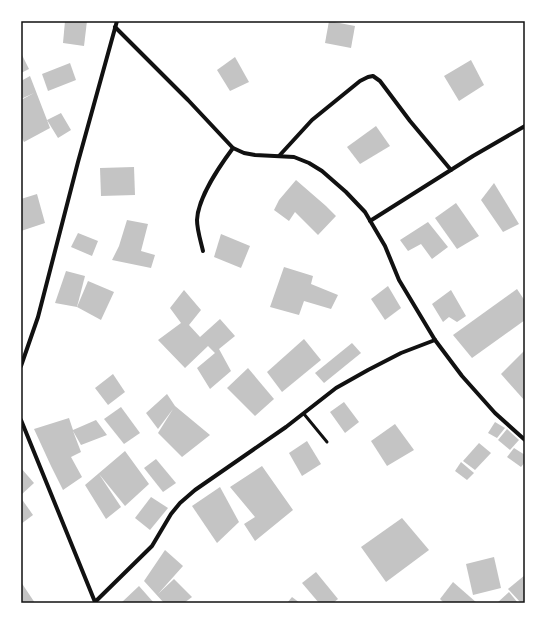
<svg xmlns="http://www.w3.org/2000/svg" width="546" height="624" font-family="Cabin,sans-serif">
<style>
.building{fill:#c4c4c4}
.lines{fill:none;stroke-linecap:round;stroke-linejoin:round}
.service{stroke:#111;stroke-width:3}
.minor{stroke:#111;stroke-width:4}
.neatline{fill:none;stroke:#111;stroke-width:1.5}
</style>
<rect width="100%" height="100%" fill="#fff"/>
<g class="building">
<polygon points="65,21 87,21 84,46 63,43"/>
<polygon points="329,21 355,26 351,48 325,43"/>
<polygon points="21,53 29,69 21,73"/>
<polygon points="235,57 249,82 230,91 217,70"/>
<polygon points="471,60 484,85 459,101 444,76"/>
<polygon points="70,63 76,80 48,91 42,74"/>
<polygon points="30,76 47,120 61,113 71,130 58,138 47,120 50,128 24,142 21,136 21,100 34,93 21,99 21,81"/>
<polygon points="376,126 390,146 360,164 347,147"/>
<polygon points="134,167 135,195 101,196 100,168"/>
<polygon points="296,180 326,206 336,216 318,235 295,212 289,221 274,210 279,200"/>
<polygon points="494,183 519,224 503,232 481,200"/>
<polygon points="37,194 45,223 21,231 21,199"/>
<polygon points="456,203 479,236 457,249 435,218"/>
<polygon points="127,220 148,224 141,251 155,255 151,268 112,260 119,246"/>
<polygon points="428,222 448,247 432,259 421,244 408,251 400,240"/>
<polygon points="78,233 98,241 92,256 71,247"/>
<polygon points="221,234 250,246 241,268 214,257"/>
<polygon points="284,267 313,276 311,284 338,295 331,309 304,301 299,315 270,307"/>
<polygon points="66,271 85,276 77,307 55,303"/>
<polygon points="88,281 114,292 101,320 77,307"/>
<polygon points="388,286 401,308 385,320 371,299"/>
<polygon points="517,289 525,301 525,320 472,358 453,335"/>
<polygon points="184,290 201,310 189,325 200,337 220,319 235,336 219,349 231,371 210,389 197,368 215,353 208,346 185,368 158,340 181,323 170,308"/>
<polygon points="451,290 466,316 457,322 449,317 443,322 432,304"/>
<polygon points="304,339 321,360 282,392 267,372"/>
<polygon points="352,343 361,353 324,383 315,373"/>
<polygon points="524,351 525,353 525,401 501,374"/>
<polygon points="248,368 274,399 255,416 227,388"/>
<polygon points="113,374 125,392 108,405 95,388"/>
<polygon points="167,394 175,406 210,435 182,457 158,433 173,409 158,429 146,413"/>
<polygon points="344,402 359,422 345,433 330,412"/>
<polygon points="121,407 140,433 124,444 104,419"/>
<polygon points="69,418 73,430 96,420 107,435 81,445 73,431 81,452 71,457 82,477 63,490 51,466 34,429"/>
<polygon points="495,422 505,428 497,438 488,433"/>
<polygon points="395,424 414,450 387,466 371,441"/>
<polygon points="507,429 519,440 510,450 498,440"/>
<polygon points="307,441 321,464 302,476 289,453"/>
<polygon points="479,443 491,453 475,470 463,461"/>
<polygon points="514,448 525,455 525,462 521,467 507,457"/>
<polygon points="125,451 149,484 125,506 99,474 121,507 106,519 85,485"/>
<polygon points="156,459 176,483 163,492 144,468"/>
<polygon points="461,462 474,473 467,480 455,471"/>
<polygon points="262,466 293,510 255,541 244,524 255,517 230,487"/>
<polygon points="21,468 34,483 21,495"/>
<polygon points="220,487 239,522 217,543 192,506"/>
<polygon points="151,497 168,508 150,530 135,518"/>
<polygon points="21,498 33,515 21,524"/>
<polygon points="402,518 429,550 386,582 361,547"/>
<polygon points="165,550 183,566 158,594 174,579 192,597 184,603 164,603 144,581"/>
<polygon points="494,557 501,588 473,595 466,564"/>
<polygon points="316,572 338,599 333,603 319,603 302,583"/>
<polygon points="525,575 525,603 521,603 508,589"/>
<polygon points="21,582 35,603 21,603"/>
<polygon points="453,582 477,603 444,603 440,599"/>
<polygon points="139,586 154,603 121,603"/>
<polygon points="509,592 518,603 497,603"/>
<polygon points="292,597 300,603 287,603"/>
</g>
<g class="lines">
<polyline class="service" points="304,414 327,442"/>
<g class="minor">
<polyline points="115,27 188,100 233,148 244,153 255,155 294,157 309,163 322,171 346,192 365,212 385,246 399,280 435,340 462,376 495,413 525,440"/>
<polyline points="279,156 312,120 360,81 368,77 373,76 380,81 410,121 451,170"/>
<polyline points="370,221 473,156 525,126"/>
<path d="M203 251C201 242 197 230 197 220 198 197 219 167 233 148"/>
<polyline points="21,366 38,317 78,162 117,21"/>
<polyline points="21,420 95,602 152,546 171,514 180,503 195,490 286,427 336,388 368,370 401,353 435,340"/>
</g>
</g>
<rect width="546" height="624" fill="none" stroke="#ffffff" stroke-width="44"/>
<rect x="22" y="22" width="502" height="580" class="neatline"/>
</svg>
